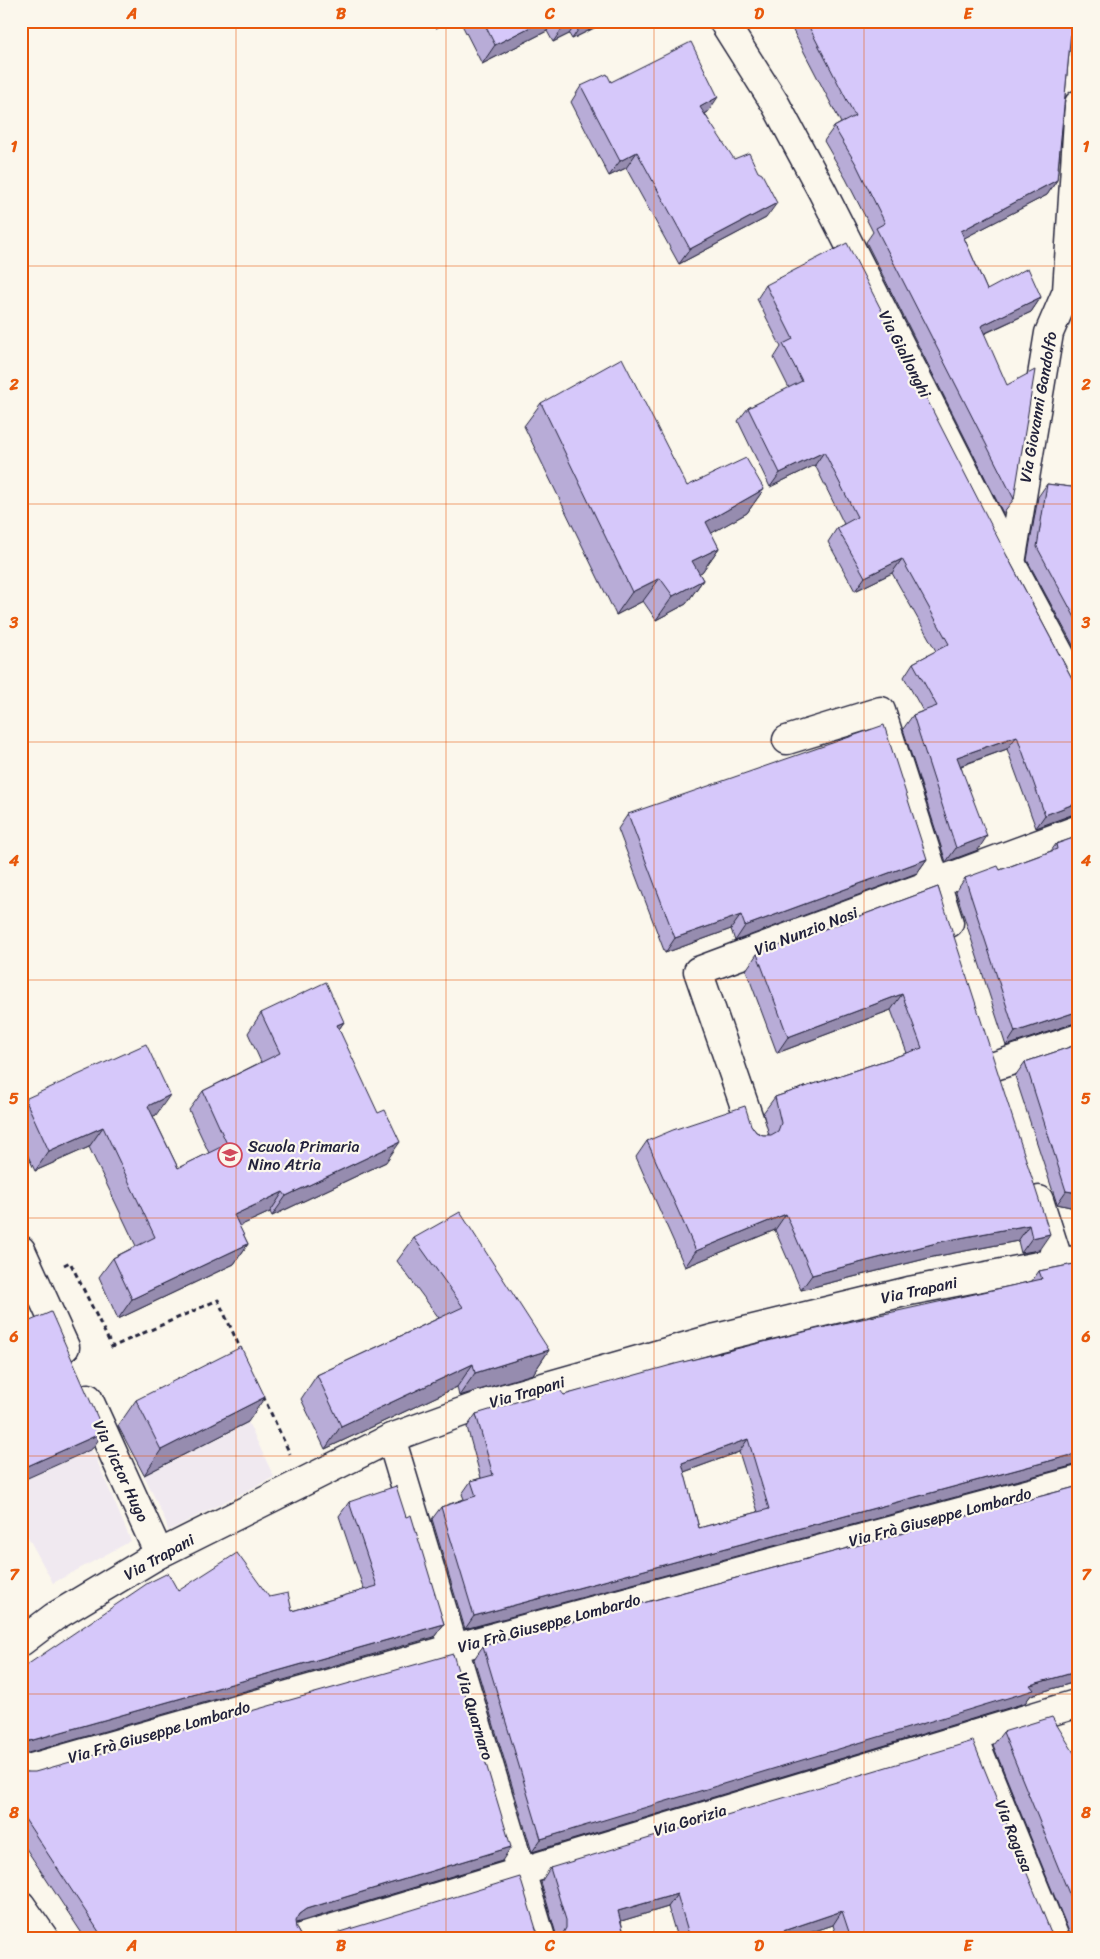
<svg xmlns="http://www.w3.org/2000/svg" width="1100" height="1959" font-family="Sriracha,sans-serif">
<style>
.built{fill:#f0e9f0}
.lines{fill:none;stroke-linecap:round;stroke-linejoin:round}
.street-casing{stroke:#22223b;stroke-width:31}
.path{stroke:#22223b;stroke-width:3;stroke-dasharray:5 4;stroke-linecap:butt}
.street{stroke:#fbf7ec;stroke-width:28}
.wall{fill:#b8acd7;stroke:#22223b;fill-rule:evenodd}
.shaded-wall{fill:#968caf;stroke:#22223b}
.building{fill:#d6c8fa;stroke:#22223b;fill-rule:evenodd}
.grid{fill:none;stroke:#e8590c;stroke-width:1;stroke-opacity:0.55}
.labels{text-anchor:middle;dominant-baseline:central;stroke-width:4.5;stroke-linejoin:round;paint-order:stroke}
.street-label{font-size:16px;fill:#22223b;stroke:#fbf7ec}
.poi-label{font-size:16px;fill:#22223b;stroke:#fbf7ec;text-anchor:start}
.neatline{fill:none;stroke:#e8590c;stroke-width:2}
.grid-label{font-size:16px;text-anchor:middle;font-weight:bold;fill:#e8590c}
</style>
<rect width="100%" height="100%" fill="#fbf7ec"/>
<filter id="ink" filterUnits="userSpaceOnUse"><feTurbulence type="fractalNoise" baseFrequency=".02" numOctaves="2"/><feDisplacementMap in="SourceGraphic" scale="10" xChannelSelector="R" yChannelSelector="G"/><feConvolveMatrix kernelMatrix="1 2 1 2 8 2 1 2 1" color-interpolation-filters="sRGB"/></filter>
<g filter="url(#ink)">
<g class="built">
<polygon points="248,1422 274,1477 168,1531 166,1522 144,1475"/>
<polygon points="92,1449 131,1541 53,1583 21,1524 21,1481"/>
</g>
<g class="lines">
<g class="street-casing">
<g id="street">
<polyline points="723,21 776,105 822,191 1011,563 1079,690"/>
<polyline points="1011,563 1049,333 1067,291 1079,104"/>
<polyline points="787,740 881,711 949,923"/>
<polyline points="995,1066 1079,1038"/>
<polyline points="755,1136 698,971 1079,829"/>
<polyline points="1039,1200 1059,1262"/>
<polyline points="21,1250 65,1347"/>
<polyline points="88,1398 159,1554"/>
<polyline points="391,1438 541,1938"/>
<polyline points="21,1642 54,1617 159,1554 391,1438 484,1404 716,1338 909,1291 1059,1262 1079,1260"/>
<polyline points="972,1735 1055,1938"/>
<polyline points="21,1771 454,1648 1079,1480"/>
<polyline points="21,1905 44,1938"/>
<polyline points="301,1938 1079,1703"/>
</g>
</g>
<g class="path">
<polyline points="64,1265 70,1262 112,1347 218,1300 241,1350"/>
<polyline points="263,1396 290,1454"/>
</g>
<use href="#street" class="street"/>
</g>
<g class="wall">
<polygon points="433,21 450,21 436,28"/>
<polygon points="460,21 608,21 572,39 569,34 553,42 547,31 482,64"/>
<polygon points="788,21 1072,21 1057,180 1047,195 964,238 987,290 1041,297 1031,312 984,334 1014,499 1003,513 866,242 873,232 846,179 824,141 834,127 841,123"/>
<polygon points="611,82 708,112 705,114 766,218 679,264 626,168 609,176 571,102 581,86"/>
<polygon points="766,285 1007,556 1075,684 1079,688 1079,814 1074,814 1036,828 1007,749 961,766 978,850 946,862 903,729 913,715 923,711 904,677 913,663 936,651 892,573 855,591 828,542 837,528 844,524 815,465 770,487 738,421 748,408 789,388 774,358 781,347 757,299"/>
<polygon points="541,403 687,486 764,489 747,513 711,533 719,548 702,572 699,573 703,580 686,604 656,620 643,601 616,615 524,426"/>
<polygon points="1047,484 1079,488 1079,656 1027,560 1038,497"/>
<polygon points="628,814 927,859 917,873 735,941 731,929 665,953 618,829"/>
<polygon points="1079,836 1075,1023 1006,1046 956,892 965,878 1000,870 1051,851 1056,844"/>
<polygon points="938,887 1039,1250 1021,1253 1018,1241 933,1257 801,1290 775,1230 685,1267 636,1157 647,1141 751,1125 756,1132 763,1135 769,1135 763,1113 775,1097 907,1053 891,1010 777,1053 746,970 757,954"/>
<polygon points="261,1013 344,1022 339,1029 386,1162 272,1216 270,1212 239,1226 248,1244 234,1264 118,1319 99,1277 113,1258 136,1246 89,1147 35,1171 21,1141 21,1104 25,1099 156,1115 153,1116 178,1168 209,1153 189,1110 203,1091 261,1062 248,1033"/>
<polygon points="1079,1044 1079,1209 1057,1204 1015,1076 1025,1062"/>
<polygon points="414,1238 549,1350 533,1374 459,1396 457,1387 325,1449 301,1399 317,1375 439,1318 397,1261"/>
<path d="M1079 1263V1465H1075L465 1629 432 1519 441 1507 464 1499 462 1494 471 1481 481 1478 467 1427 476 1414 564 1395 1032 1281 1039 1271ZM739 1452 758 1512 699 1528 684 1472Z"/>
<polygon points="136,1400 248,1422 144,1475 118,1426"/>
<polygon points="1079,1486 1079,1681 1031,1695 1025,1703 532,1852 474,1659 483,1646"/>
<polygon points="349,1502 406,1517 444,1624 434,1637 178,1591 269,1597 292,1611 364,1590 339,1516"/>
<polygon points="1003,1732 1079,1761 1079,1938 1070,1938 1069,1932 993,1745"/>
<polygon points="21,1769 26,1772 502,1861 296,1923 295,1924 296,1928 300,1935 304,1938 85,1938 21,1841"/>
<polygon points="550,1868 1050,1930 1055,1937 1058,1938 837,1938 833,1925 794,1938 677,1938 668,1907 621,1921 625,1938 556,1938 556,1934 541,1882"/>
</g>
<g class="shaded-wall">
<polygon points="441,21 450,21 436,28"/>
<polygon points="542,21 554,21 547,31 482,64 495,45"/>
<polygon points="569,21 578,21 569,34 553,42 566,23"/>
<polygon points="584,21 608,21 572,39"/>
<polygon points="718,97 708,112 689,122 700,107"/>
<polygon points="637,152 626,168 609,176 620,161"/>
<polygon points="1057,180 1047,195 951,245 961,231"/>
<polygon points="777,203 766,218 679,264 690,249"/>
<polygon points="1041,297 1031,312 970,340 981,326"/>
<polygon points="824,452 815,465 770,487 780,473"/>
<polygon points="764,489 747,513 689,546 706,522"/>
<polygon points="719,548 702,572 676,585 692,561"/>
<polygon points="902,559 892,573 855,591 865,577"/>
<polygon points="660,578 643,601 616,615 632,592"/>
<polygon points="703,580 686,604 656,620 673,596"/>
<polygon points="1017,736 1007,749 948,770 957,757"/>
<polygon points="1079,802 1079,814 1074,814 1036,828 1045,815"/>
<polygon points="987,836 978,850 946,862 956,848"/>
<polygon points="927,859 917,873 735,941 745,926"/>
<polygon points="741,915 731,929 665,953 675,938"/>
<polygon points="902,994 891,1010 777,1053 788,1037"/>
<polygon points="1079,1011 1079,1023 1075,1023 1006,1046 1015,1032"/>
<polygon points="344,1022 330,1042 337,1025"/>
<polygon points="170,1095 156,1115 134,1125 148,1106"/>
<polygon points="103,1127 89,1147 35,1171 49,1151"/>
<polygon points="400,1142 386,1162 272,1216 286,1196"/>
<polygon points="1066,1191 1079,1193 1079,1209 1057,1204"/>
<polygon points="283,1192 270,1212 220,1235 234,1215"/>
<polygon points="786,1214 775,1230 685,1267 696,1251"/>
<polygon points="1029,1225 1018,1241 933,1257 801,1290 812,1275 944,1241"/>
<polygon points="1050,1234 1039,1250 1021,1253 1032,1238"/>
<polygon points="248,1244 234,1264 118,1319 132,1299"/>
<polygon points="549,1350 533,1374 459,1396 475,1373"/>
<polygon points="473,1364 457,1387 325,1449 341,1426"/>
<polygon points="265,1397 248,1422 144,1475 161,1450"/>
<polygon points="104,1432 92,1449 21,1481 21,1469"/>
<polygon points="748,1439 739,1452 673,1476 682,1463"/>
<polygon points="1079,1453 1079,1465 1075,1465 465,1629 474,1616"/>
<polygon points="444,1624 434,1637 21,1755 21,1745 26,1742"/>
<polygon points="1079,1671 1079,1681 1031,1695 1025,1703 532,1852 541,1839 1030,1685"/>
<polygon points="511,1847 502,1861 296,1923 289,1928 299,1914 306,1909"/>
<polygon points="677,1894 668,1907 608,1925 618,1911"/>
<polygon points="842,1911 833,1925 794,1938 779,1938 783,1931"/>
</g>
<g class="building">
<polygon points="483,21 542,21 495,45"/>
<polygon points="806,21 1072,21 1057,180 961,231 987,290 1028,268 1041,297 981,326 1007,385 1035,370 1014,499 876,228 885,223 856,164 834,127 855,116"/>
<polygon points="691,42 718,97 700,107 734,159 749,153 758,172 762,174 777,203 690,249 637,152 620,161 581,86 607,74 611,82"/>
<polygon points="847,243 1007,556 1075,684 1079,688 1079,802 1045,815 1017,736 957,757 987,836 956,848 913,715 937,706 913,663 949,644 902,559 865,577 837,528 857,517 824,452 780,473 748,408 802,381 783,344 793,339 766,285"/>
<polygon points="622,358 687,486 746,458 764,489 706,522 719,548 692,561 703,580 673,596 660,578 632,592 541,403"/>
<polygon points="1047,484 1079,488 1079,625 1037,547"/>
<polygon points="884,725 927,859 745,926 741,915 675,938 628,814"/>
<polygon points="1079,836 1079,1011 1015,1032 965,878 998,866 1000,870 1057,849 1056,844"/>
<polygon points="938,887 1050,1234 1032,1238 1029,1225 944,1241 812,1275 786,1214 696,1251 647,1141 673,1130 745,1106 751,1125 756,1132 763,1135 771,1135 778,1131 781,1123 775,1097 922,1048 902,994 788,1037 757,954"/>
<polygon points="326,982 344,1022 337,1025 378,1113 385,1110 400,1142 286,1196 283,1192 234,1215 248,1244 132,1299 113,1258 155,1237 103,1127 49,1151 25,1099 146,1044 170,1095 148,1106 178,1168 227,1144 203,1091 280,1053 261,1013"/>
<polygon points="1079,1044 1079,1193 1066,1191 1025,1062"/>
<polygon points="460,1212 549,1350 475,1373 473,1364 341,1426 317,1375 463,1307 414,1238"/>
<path d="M1079 1263V1453L474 1616 441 1507 476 1496 471 1481 493 1475 476 1414 559 1389 564 1395 675 1364 812 1330 1042 1279 1039 1271ZM748 1439 769 1509 699 1528 682 1463Z"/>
<polygon points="21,1305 30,1321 51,1312 104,1432 21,1469"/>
<polygon points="241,1347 265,1397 161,1450 136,1400"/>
<polygon points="396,1486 406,1517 411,1515 444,1624 26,1742 21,1745 21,1669 148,1583 168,1573 178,1591 237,1553 269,1597 288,1593 292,1611 377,1586 349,1502"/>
<polygon points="1079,1486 1079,1671 1030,1685 1034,1690 541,1839 483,1646"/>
<polygon points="453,1654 511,1847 306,1909 299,1914 295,1921 296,1928 300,1935 304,1938 103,1938 21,1813 21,1769 26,1772 35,1772"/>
<polygon points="1052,1717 1079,1761 1079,1918 1003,1732"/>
<polygon points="973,1741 1050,1930 1055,1937 1058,1938 851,1938 842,1911 783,1931 786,1938 690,1938 677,1894 618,1911 625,1938 557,1938 562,1935 566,1928 566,1920 550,1868"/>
<polygon points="520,1877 536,1929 540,1936 544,1938 320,1938"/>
<polygon points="1079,1929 1079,1938 1072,1938 1077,1933"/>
</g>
</g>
<path class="grid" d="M236 21V1938M446 21V1938M654 21V1938M864 21V1938M21 266H1079M21 504H1079M21 742H1079M21 980H1079M21 1218H1079M21 1456H1079M21 1694H1079"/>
<defs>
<g id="school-ring" transform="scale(1.25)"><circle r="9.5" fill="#fbf7ec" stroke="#d1495b" stroke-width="1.5"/><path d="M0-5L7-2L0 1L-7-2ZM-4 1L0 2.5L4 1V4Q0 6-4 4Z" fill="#d1495b"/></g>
</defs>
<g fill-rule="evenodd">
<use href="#school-ring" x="230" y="1155"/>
</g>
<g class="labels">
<g class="street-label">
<text transform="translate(905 354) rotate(63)">Via Giallonghi</text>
<text transform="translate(1038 407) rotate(-80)">Via Giovanni Gandolfo</text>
<text transform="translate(806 931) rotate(-21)">Via Nunzio Nasi</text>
<text transform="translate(919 1290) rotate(-12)">Via Trapani</text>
<text transform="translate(527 1392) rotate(-16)">Via Trapani</text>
<text transform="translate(121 1471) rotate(65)">Via Victor Hugo</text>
<text transform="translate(940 1517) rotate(-15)">Via Frà Giuseppe Lombardo</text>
<text transform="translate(159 1557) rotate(-29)">Via Trapani</text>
<text transform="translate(549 1623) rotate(-15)">Via Frà Giuseppe Lombardo</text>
<text transform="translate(475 1716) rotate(73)">Via Quarnaro</text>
<text transform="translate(159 1732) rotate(-16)">Via Frà Giuseppe Lombardo</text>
<text transform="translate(690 1820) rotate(-17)">Via Gorizia</text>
<text transform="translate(1014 1836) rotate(68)">Via Ragusa</text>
</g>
<g class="poi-label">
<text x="248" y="1146">Scuola Primaria<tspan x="248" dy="18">Nino Atria</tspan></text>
</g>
</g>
<rect width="1100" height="1959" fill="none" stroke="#fbf7ec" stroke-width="55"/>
<rect x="28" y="28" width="1044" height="1904" class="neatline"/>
<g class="grid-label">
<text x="132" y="19">A</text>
<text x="341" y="19">B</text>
<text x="550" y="19">C</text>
<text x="759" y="19">D</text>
<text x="968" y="19">E</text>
<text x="14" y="152">1</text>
<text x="1086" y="152">1</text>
<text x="14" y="390">2</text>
<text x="1086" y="390">2</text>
<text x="14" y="628">3</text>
<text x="1086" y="628">3</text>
<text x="14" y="866">4</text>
<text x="1086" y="866">4</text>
<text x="14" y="1104">5</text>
<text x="1086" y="1104">5</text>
<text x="14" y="1342">6</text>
<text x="1086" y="1342">6</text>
<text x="14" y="1580">7</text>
<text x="1086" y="1580">7</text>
<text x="14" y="1818">8</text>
<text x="1086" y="1818">8</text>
<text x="132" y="1951">A</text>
<text x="341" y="1951">B</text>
<text x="550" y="1951">C</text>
<text x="759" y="1951">D</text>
<text x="968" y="1951">E</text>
</g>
</svg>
